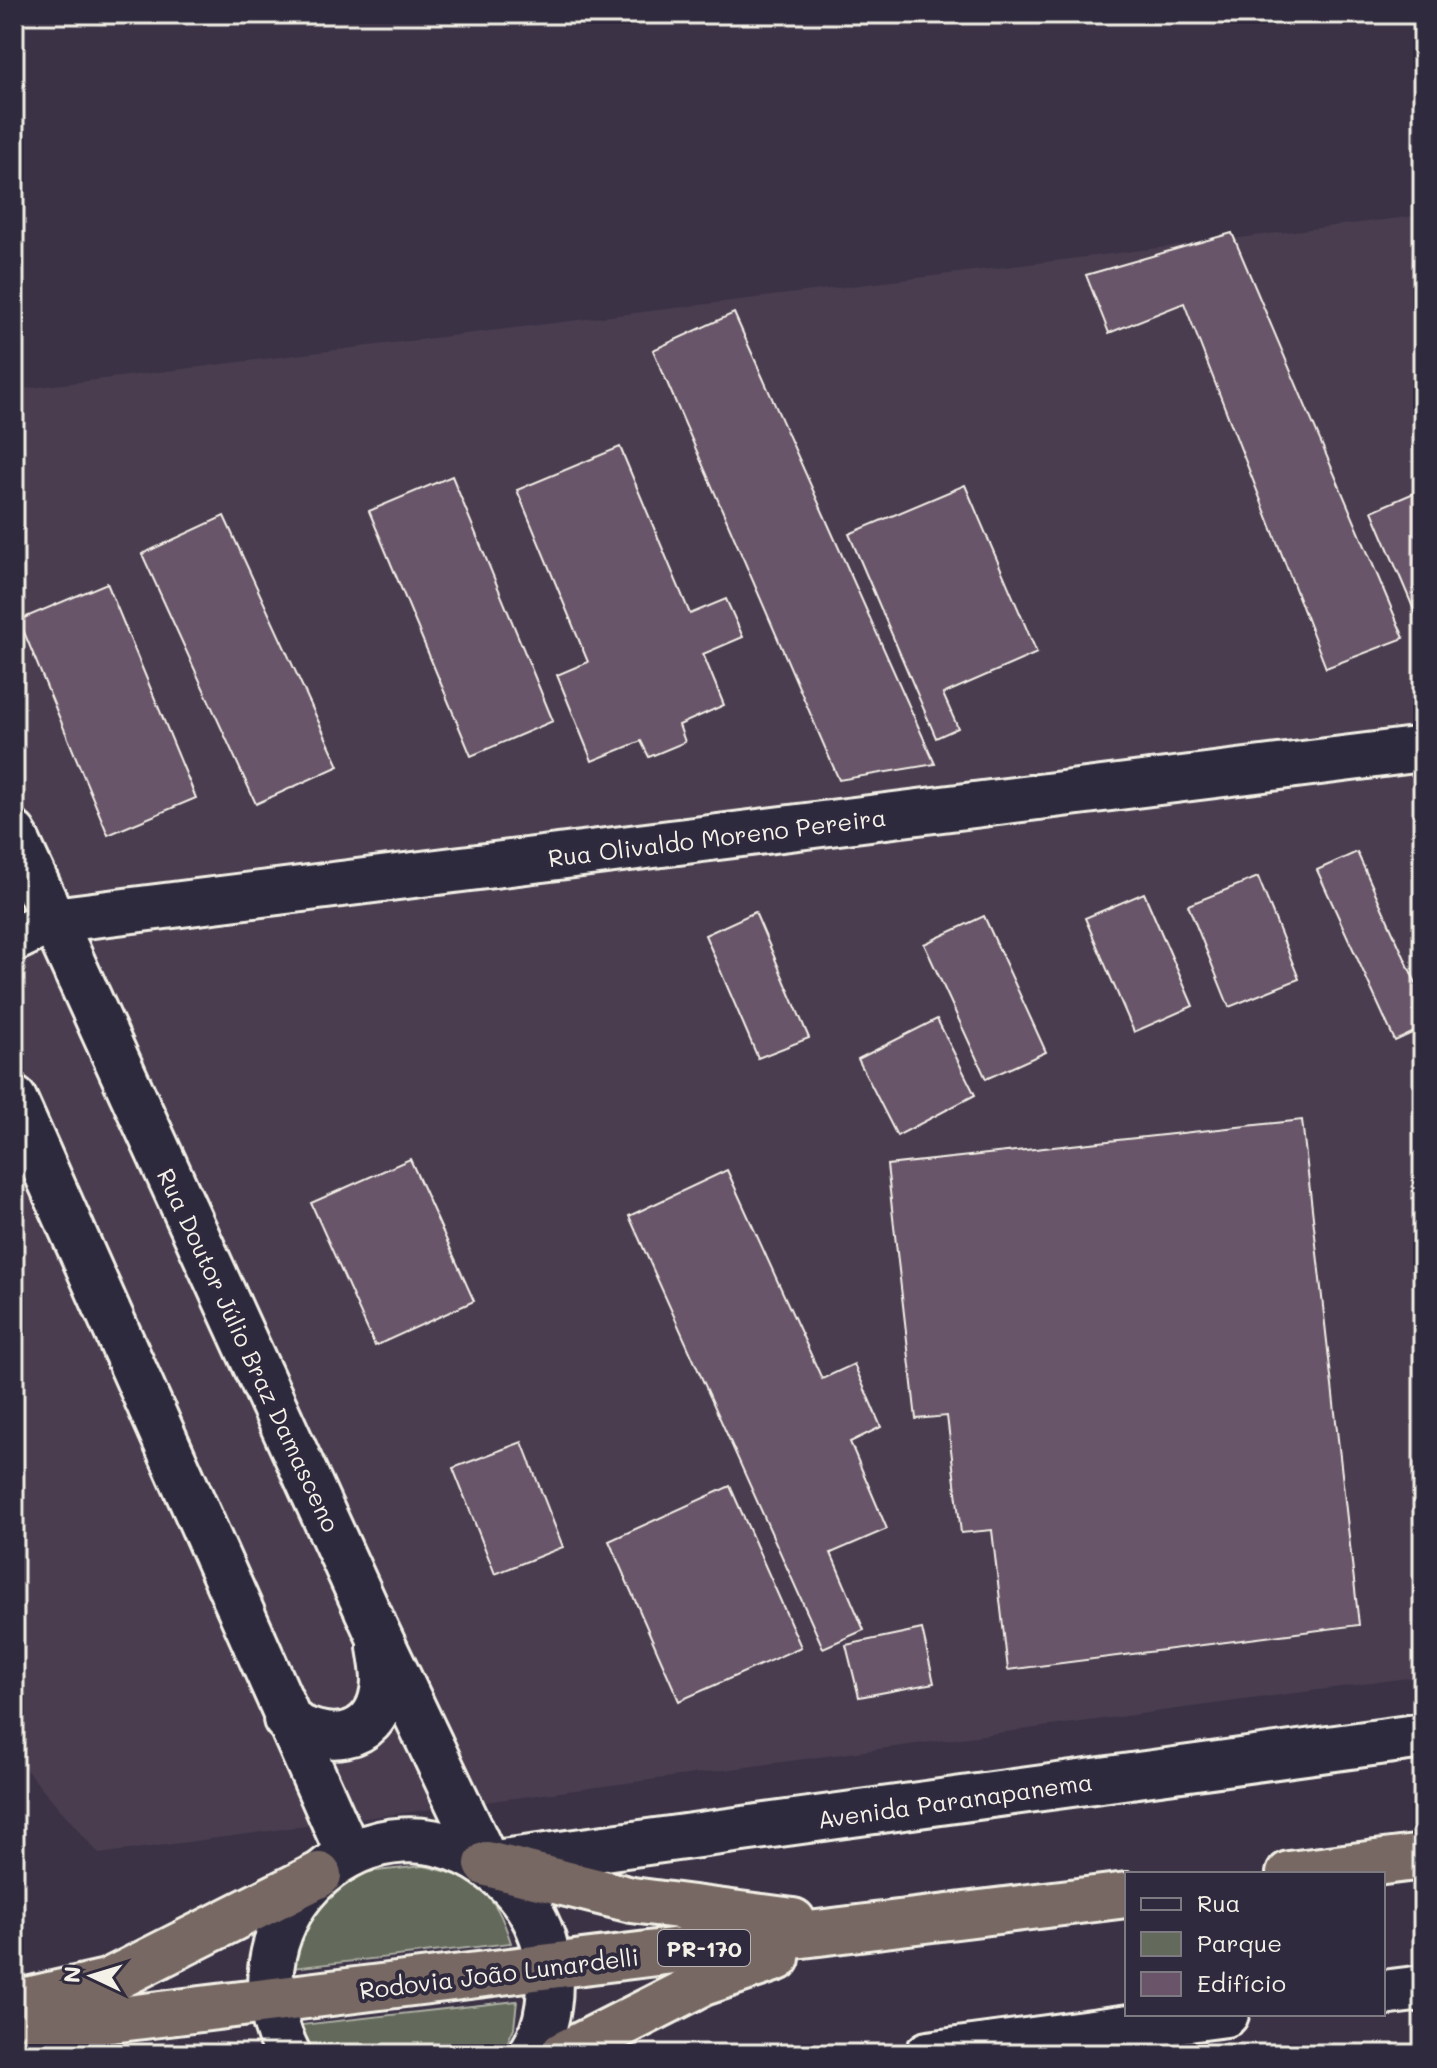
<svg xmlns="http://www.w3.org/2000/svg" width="1437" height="2068" font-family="Mali,sans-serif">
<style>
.built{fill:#493c50}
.green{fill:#636a5c;stroke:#acaea2;stroke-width:2}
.building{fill:#695469;stroke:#f4f1e8;stroke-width:2}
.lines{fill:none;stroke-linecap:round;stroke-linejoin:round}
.minor-casing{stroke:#f4f1e8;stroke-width:50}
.highway-casing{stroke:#f4f1e8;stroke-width:50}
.minor{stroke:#2f2a3d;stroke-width:44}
.highway{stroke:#776864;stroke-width:44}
.labels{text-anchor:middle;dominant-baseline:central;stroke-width:8;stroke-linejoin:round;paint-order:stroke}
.shield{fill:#2f2a3d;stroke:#b9b5b5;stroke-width:2}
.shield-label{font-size:22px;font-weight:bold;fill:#f4f1e8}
.street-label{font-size:24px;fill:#f4f1e8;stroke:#2f2a3d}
</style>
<rect width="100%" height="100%" fill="#3b3246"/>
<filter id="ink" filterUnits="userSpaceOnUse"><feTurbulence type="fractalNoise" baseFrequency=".0125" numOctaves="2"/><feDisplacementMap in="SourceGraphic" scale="16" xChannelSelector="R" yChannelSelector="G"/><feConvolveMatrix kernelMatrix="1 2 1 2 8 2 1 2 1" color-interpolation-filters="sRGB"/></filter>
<g filter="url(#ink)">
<polygon class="built" points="1423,215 1423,1676 99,1854 14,1756 14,390"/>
<g class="green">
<path d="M424 1866C477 1878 494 1889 511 1943L293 1968V1940L334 1887 366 1872Z"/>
<polygon points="517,2001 514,2028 502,2054 309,2054 301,2025"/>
</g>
<g class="building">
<polygon points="1232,233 1404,638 1326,668 1184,303 1109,333 1086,275"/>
<polygon points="734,313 935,764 839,780 653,350"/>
<polygon points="620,447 690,614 726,599 743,637 703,654 724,705 679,725 685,742 649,757 641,741 592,761 557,675 588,662 517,490"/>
<polygon points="452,476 553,721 471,756 369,511"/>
<polygon points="965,485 1037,653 943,694 958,728 936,738 849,534"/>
<polygon points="1423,489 1423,622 1420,624 1372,511"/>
<polygon points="224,516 339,766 256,804 142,554"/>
<polygon points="107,583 196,798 108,835 19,620"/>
<polygon points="1357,852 1423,999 1423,1028 1395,1041 1317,870"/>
<polygon points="1258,877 1299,979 1229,1007 1188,905"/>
<polygon points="1144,893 1193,1006 1134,1032 1085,918"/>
<polygon points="755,912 809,1038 758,1058 705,935"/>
<polygon points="984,916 1046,1052 986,1079 924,944"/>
<polygon points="937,1019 975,1095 897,1136 858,1059"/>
<polygon points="1302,1120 1359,1625 1008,1670 992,1530 961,1533 947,1416 916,1419 887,1165"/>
<polygon points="410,1159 474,1301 375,1346 311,1203"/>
<polygon points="727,1170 822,1379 854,1364 881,1427 850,1442 887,1529 831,1553 864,1630 823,1648 629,1216"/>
<polygon points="522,1442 563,1547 495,1574 453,1468"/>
<polygon points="730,1486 801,1647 679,1701 609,1541"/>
<polygon points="922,1629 934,1683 859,1697 846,1645"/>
</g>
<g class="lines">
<g class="minor-casing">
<g id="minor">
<polyline points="14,834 377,1632 487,1864 1423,1736"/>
<polyline points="14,939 53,920 1423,749"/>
<polyline points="14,1099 349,1855"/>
<path d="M286 1719C322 1745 375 1744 383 1691 386 1677 382 1661 380 1647"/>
<polyline points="1383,1993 1423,1988"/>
<path d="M288 2054C217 1916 375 1775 497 1873 523 1893 540 1922 547 1954 553 1987 550 2025 531 2054"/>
<polyline points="928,2054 1226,2014"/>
</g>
</g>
<g class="highway-casing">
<g id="highway">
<polyline points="487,1864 632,1900 793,1921"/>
<polyline points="1289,1874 1423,1857"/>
<polyline points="14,2003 107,1982 319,1875"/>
<polyline points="14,2032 1127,1895"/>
<polyline points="563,2054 703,1983 777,1958"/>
</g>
</g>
<use href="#minor" class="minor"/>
<use href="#highway" class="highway"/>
</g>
</g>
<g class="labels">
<rect class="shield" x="658" y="1930" width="92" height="36" rx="6"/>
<g class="shield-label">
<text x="704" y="1948">PR-170</text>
</g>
<g class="street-label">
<text transform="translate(717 837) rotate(-7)">Rua Olivaldo Moreno Pereira</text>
<text transform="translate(249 1350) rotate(65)">Rua Doutor Júlio Braz Damasceno</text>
<text transform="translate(955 1800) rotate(-8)">Avenida Paranapanema</text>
<text transform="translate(499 1973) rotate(-7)">Rodovia João Lunardelli</text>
</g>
</g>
<rect width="1437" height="2068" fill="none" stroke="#2f2a3d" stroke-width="48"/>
<rect x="24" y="24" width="1389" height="2020" fill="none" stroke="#f4f1e8" stroke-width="3" filter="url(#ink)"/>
<rect x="1125" y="1872" width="260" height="144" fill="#2f2a3d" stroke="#7e7a81" stroke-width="2"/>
<rect x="1141" y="1898" width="40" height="12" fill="#2f2a3d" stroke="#7e7a81" stroke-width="2"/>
<text x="1197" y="1912" font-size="24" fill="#f4f1e8">Rua</text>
<rect x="1141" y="1932" width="40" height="24" fill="#636a5c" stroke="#7e7a81" stroke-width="2"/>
<text x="1197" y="1952" font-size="24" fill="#f4f1e8">Parque</text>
<rect x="1141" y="1972" width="40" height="24" fill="#695469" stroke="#7e7a81" stroke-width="2"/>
<text x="1197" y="1992" font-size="24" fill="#f4f1e8">Edifício</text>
<g transform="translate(92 1976) rotate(274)" stroke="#2f2a3d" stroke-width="6" paint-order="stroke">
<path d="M0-6L14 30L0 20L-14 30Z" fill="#f4f1e8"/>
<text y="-12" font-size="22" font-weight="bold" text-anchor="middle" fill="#f4f1e8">N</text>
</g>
</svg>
